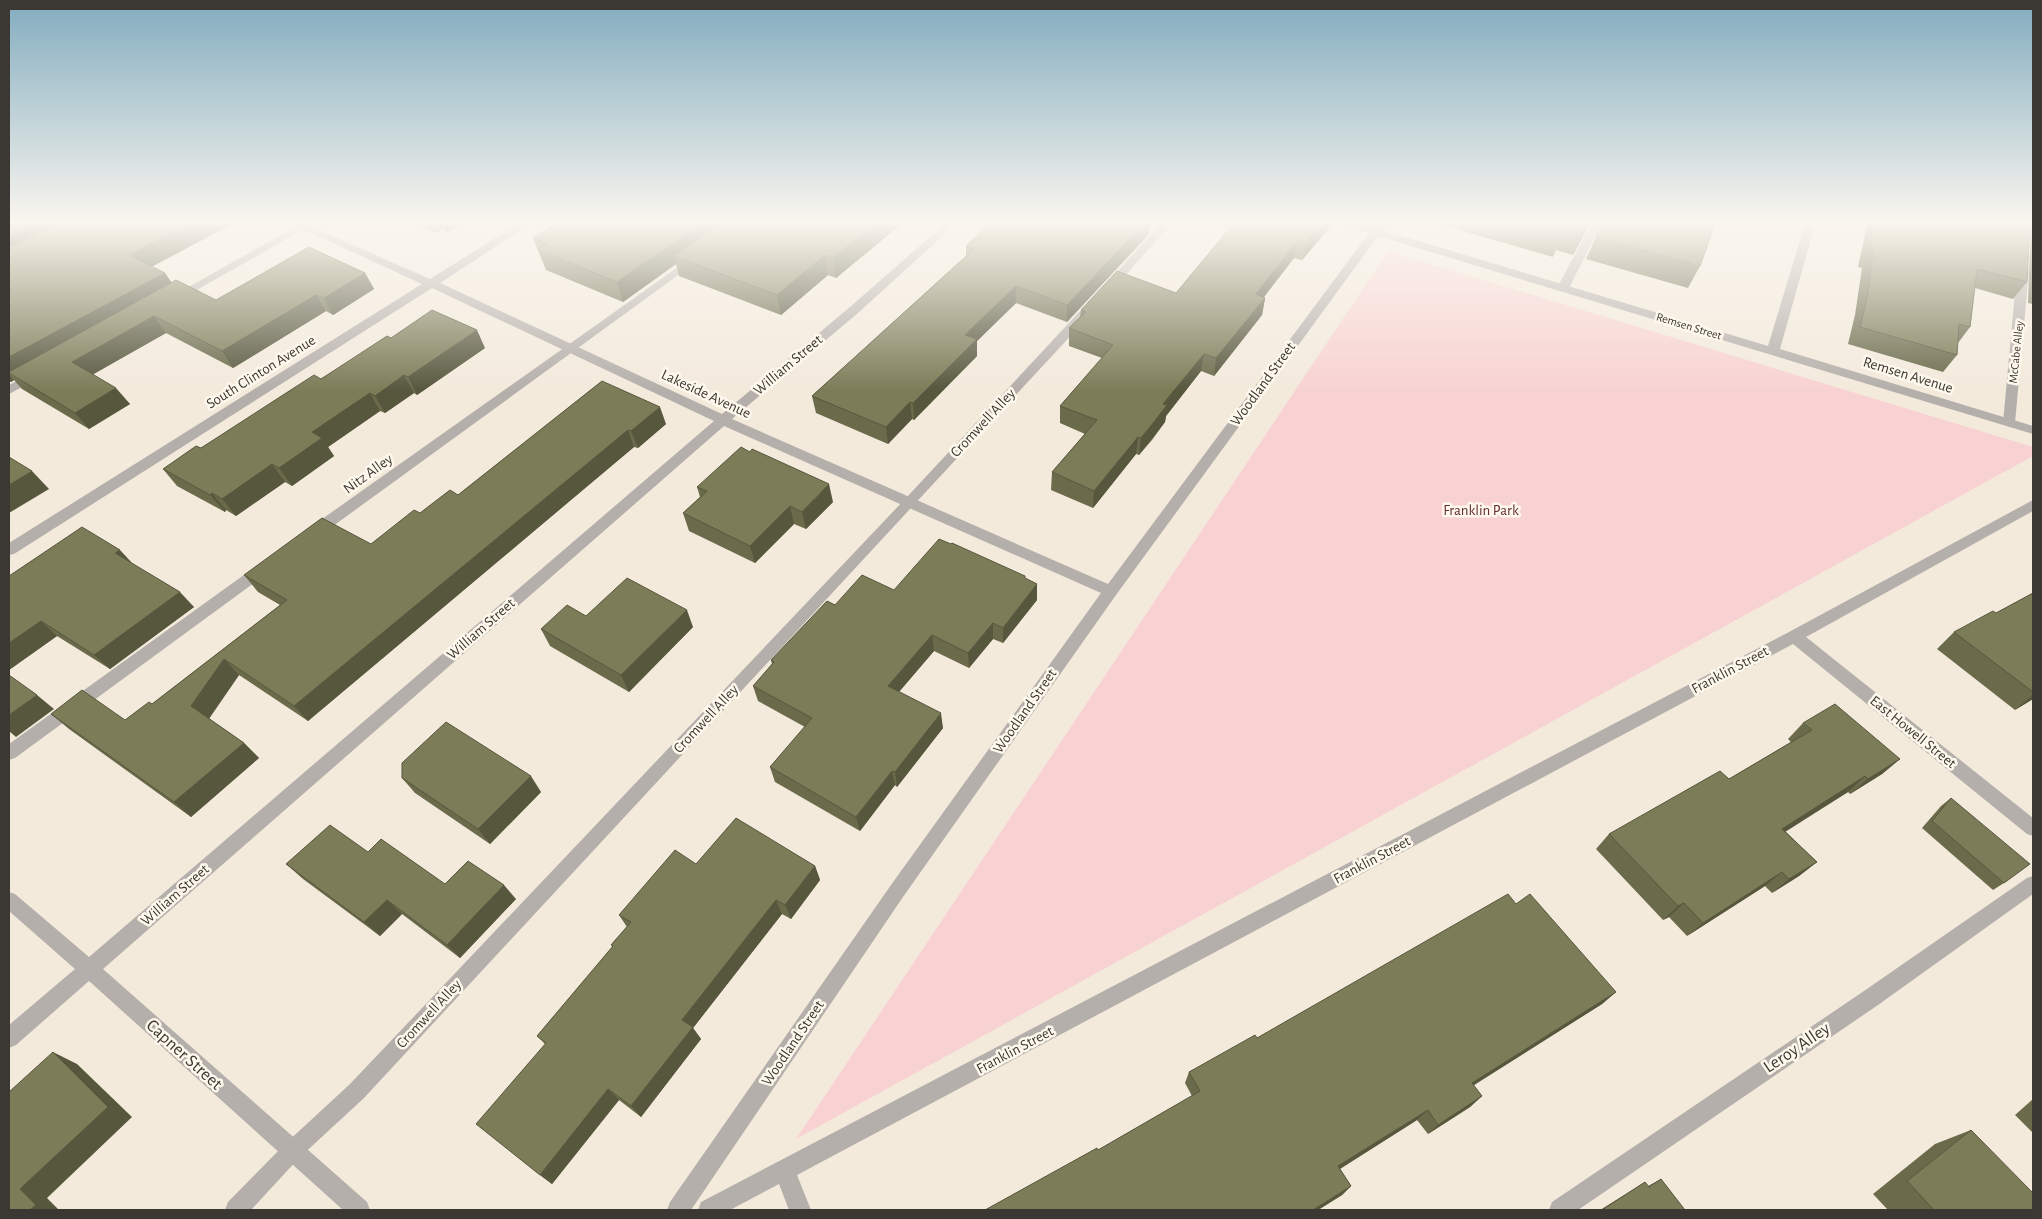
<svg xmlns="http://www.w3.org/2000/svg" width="2042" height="1219" font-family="'Alegreya Sans',sans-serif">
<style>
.green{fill:#f8d2d2}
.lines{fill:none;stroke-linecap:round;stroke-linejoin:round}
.service{fill:#b5afab;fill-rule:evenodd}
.minor{fill:#b5afab;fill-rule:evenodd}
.wall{fill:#6b6b4c}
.shaded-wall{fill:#57573e}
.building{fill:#7c7c58;stroke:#57573e}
.labels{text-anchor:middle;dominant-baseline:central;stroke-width:5;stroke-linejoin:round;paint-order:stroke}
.far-street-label{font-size:12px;fill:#3b3833;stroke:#fff8ed}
.street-label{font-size:15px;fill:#3b3833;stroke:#fff8ed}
.park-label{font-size:15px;fill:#652d31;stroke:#fff8ed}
.near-street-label{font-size:18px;fill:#3b3833;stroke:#fff8ed}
</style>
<rect width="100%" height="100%" fill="#f3eadc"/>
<polygon class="green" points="1388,251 2033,447 2033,456 796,1139"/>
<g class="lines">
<g class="service">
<polygon points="306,221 318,221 179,300 175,301 169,298"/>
<polygon points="1163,221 1174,221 1112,290 1104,290 1102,288 1104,286"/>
<polygon points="1593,221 1603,221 1569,288 1563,291 1559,290 1557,288"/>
<polygon points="695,255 701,258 699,260 318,537 313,538 308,537 306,533 308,529"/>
<polygon points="2023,267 2029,270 2015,423 2009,427 2003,423 2017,270"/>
<polygon points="1084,310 1090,314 1088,317 364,1098 299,1158 251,1210 225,1210 228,1202 285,1144 350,1084 906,498 1080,311"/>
<polygon points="37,370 41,371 43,374 41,377 9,394 9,385"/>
<polygon points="264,563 269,564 271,568 269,572 15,758 9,760 9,744 259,564"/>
<polygon points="2033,876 2033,894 1878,1005 1578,1210 1549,1210 1552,1202 1864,991 2027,878"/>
</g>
<g class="minor">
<polygon points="285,221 298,221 430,279 523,221 535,221 440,283 722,414 850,307 948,221 959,221 858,313 732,419 1108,584 1369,233 1336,223 1335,221 1350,221 1373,227 1378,221 1388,221 1382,230 1768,346 1806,221 1816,221 1780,349 2033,426 2033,434 1378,236 1116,595 903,897 691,1210 667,1210 670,1202 891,885 1101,593 724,426 103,969 367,1202 370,1210 343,1210 89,981 16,1045 9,1048 9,1025 75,969 9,911 9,892 15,894 89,957 714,421 432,288 14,554 9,555 9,543 422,284"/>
<polygon points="2033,500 2033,511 1806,637 2033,818 2033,836 2027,834 1793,644 797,1175 811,1210 789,1210 779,1184 730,1210 698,1210 701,1202 1789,632"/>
</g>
</g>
<g class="wall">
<polygon points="9,221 152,267 165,273 171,283 216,300 365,273 374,289 333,315 326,311 233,368 166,333 93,374 130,404 89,429 22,389 14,380 11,382 9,381"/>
<polygon points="408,221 466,221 448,232 442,229 437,233"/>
<polygon points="905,221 836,278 828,275 781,315 679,276 676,264 623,302 546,270 533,238"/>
<polygon points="993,221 1150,221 1149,234 1067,322 1016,303 977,341 977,356 914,420 912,419 888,444 816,413 812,396 966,256 966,246"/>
<polygon points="1335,221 1302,260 1294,258 1264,297 1265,298 1262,315 1214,376 1201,371 1166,416 1165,422 1152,440 1139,455 1136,454 1093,508 1051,490 1052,472 1085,434 1060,423 1060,406 1102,358 1069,346 1069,328 1080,317 1081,310 1176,293 1245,225"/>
<polygon points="1433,221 1591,221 1573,255 1556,250 1553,257 1432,222"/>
<polygon points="1868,221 2030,221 2027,282 2013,299 1975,288 1970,327 1958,343 1957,355 1943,372 1848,344 1855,315 1862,268 1858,267"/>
<polygon points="2031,221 2033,221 2033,304 2028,303"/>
<polygon points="1596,237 1700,266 1688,288 1586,259"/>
<polygon points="391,338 485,348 417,395 414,393 385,413 380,411 328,447 334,456 292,486 285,482 236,516 226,510 225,512 177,486 163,469 201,448"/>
<polygon points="602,381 666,424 638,448 634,447 308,721 239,675 209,719 244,743 259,758 191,817 69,729 51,714 125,720 152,704 280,605 258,592 244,575 371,544 420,513 458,495"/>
<polygon points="697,487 833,502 806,529 794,524 755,563 689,531 683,513 700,497"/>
<polygon points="132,563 194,607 110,669 57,636 9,670 9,576"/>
<polygon points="1025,578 1037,584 1037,600 1003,643 993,639 969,668 934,651 899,692 943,728 897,787 895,785 860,831 775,782 770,767 805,727 758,701 753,686 772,664 771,660 835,605 894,590"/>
<polygon points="2033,593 2033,699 2015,710 1937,649 1954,632 1996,613"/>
<polygon points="586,616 693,627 629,692 550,646 541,629"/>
<polygon points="1803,723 1900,759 1882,774 1850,794 1848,792 1785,831 1817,862 1799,876 1772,893 1765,886 1687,936 1669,917 1663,920 1596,849 1609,834 1729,779 1791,742 1788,739"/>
<polygon points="402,778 541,792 490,844 415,793"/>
<polygon points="1951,798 2004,883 1993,890 1922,828 1941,806"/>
<polygon points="368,852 445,884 516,899 460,958 402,914 380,936 303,879 286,864"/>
<polygon points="696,864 815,866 820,880 791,919 782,914 693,1028 701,1039 641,1117 619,1100 552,1184 540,1175 545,1044 537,1036 613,947 611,945 627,927 619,915"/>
<polygon points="1516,904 1616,992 1602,1004 1473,1085 1482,1096 1470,1107 1428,1134 1417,1120 1340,1169 1351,1186 1342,1195 1318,1210 985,1210 1098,1150 1192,1096 1185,1083 1189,1072 1257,1038"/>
<polygon points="2033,1099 2033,1133 2015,1115"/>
<polygon points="1971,1130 2033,1210 1888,1210 1873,1194 1935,1144"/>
<polygon points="1661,1179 1684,1210 1600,1210 1637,1187 1645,1182 1648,1186"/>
</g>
<g class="shaded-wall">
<polygon points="42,221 89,221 9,260 9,236"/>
<polygon points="195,221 238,221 142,272 129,255"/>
<polygon points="431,221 438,221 442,229 437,233"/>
<polygon points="443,221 466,221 448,232"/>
<polygon points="705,221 737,221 674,256 676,264 623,302 617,282"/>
<polygon points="879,221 905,221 836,278 833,258"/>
<polygon points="1147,221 1150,221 1149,234 1067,322 1067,305"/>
<polygon points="1325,221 1335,221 1302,260 1306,243"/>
<polygon points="1589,221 1591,221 1573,255 1582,233"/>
<polygon points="1298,240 1294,258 1252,312 1256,294"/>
<polygon points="825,255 828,275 781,315 777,295"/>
<polygon points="165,273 177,290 9,373 9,357"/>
<polygon points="365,273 374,289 333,315 324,298"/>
<polygon points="1016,286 1016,303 977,341 977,356 914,420 913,403 965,335"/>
<polygon points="316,295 326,311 233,368 222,351"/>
<polygon points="1265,298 1262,315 1214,376 1216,358"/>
<polygon points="154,316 166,333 85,379 72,362"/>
<polygon points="477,330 485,348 417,395 408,377"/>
<polygon points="1204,354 1201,371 1166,416 1165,422 1139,455 1141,438 1163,404"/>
<polygon points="9,374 14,380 11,382 9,380"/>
<polygon points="404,375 414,393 385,413 375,396"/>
<polygon points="116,388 130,404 89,429 75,413"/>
<polygon points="370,393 380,411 328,447 334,456 292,486 279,468 312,432"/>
<polygon points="910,402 912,419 888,444 886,427"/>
<polygon points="660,407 666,424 638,448 631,431"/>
<polygon points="628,430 634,447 308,721 294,706"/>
<polygon points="1138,437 1136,454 1093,508 1094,491"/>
<polygon points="272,464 285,482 236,516 222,499"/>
<polygon points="32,471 49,489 9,513 9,485"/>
<polygon points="829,484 833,502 806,529 802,512"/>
<polygon points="212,493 226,510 225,512 210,495"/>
<polygon points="790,506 794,524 755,563 750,546"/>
<polygon points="120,550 134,565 115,553"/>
<polygon points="1037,584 1037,600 1003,643 1003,628"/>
<polygon points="180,592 194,607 110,669 94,655"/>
<polygon points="687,610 693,627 629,692 621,675"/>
<polygon points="41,621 57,636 9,670 9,643"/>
<polygon points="993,623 993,639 969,668 968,653"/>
<polygon points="932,635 934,651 891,701 888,686"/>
<polygon points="224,659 239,675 207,721 191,706"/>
<polygon points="37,695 54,709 16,737 9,731 9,715"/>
<polygon points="2033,695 2033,699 2015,710"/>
<polygon points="941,713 943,728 897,787 895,772"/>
<polygon points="244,743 259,758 191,817 174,802"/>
<polygon points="1900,759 1882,774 1850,794 1868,779"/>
<polygon points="892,771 895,785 860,831 856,817"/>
<polygon points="531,776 541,792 490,844 478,829"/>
<polygon points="1865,776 1848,792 1766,844 1782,829"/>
<polygon points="1817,862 1799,876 1772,893 1789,879"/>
<polygon points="815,866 820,880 791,919 785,905"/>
<polygon points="1782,872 1765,886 1687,936 1703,923"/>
<polygon points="504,885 516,899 460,958 447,945"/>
<polygon points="387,900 402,914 380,936 364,922"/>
<polygon points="776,900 782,914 693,1028 701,1039 641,1117 631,1106 682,1020"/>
<polygon points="1684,903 1669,917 1663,920 1678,906"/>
<polygon points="1616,992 1602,1004 1460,1094 1472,1083"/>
<polygon points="53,1052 77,1064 132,1117 47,1198 59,1210 30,1210 20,1189"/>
<polygon points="608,1089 619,1100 552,1184 540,1175"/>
<polygon points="1482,1096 1470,1107 1428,1134 1438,1125"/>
<polygon points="1428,1110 1417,1120 1330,1175 1338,1166"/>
<polygon points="1351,1186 1342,1195 1318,1210 1313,1210"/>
</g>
<g class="building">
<polygon points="9,221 42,221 9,236"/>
<polygon points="64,221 195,221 129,255 165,273 9,357 9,247"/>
<polygon points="560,221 705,221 617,282 538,250 548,244 533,238"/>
<polygon points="723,221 879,221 833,258 825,255 777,295 674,256"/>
<polygon points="993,221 1147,221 1067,305 1016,286 965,335 977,339 913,403 910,402 886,427 812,396 974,249 966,246"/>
<polygon points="1249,221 1325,221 1306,243 1298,240 1256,294 1265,298 1216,358 1204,354 1163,404 1167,405 1154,422 1141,438 1138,437 1094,491 1052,472 1097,420 1060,406 1113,345 1069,328 1086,312 1081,310 1117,271 1176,293 1235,222 1245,225"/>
<polygon points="1509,221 1589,221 1582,233 1565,229 1562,236"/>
<polygon points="1604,221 1716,221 1700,266 1596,237"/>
<polygon points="1875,221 2030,221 2027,282 1977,269 1970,327 1959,324 1957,355 1860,327 1867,298 1873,251 1869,250"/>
<polygon points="309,247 365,273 324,298 316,295 222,351 154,316 72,362 116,388 75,413 9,373 9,372 176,280 216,300"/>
<polygon points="432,310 477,330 408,377 404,375 375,396 370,393 312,432 322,438 279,468 272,464 222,499 212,493 210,495 163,469 196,446 201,448 314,375 321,379 387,336 391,338"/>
<polygon points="602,381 660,407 631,431 628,430 294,706 224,659 191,706 244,743 174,802 51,714 82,690 125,720 149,702 152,704 287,600 244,575 322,518 371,544 414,510 420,513 450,490 458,495"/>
<polygon points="741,447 750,452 752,449 829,484 802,512 790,506 750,546 683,513 707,491 697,487"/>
<polygon points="9,457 32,471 9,485"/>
<polygon points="82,527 120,550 115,553 180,592 94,655 41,621 9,643 9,576"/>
<polygon points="939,539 951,544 952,543 1025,576 1025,578 1037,584 1003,628 993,623 968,653 932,635 888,686 941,713 895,772 892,771 856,817 770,767 812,718 753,686 774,662 771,660 827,601 835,605 862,575 894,590"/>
<polygon points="627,578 687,610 621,675 541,629 567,605 586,616"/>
<polygon points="2033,593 2033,692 1954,632 1993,611 1996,613"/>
<polygon points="9,675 37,695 9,715"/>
<polygon points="1835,704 1900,759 1868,779 1865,776 1782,829 1817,862 1789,879 1782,872 1703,923 1684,903 1678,906 1609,834 1720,771 1729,779 1812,730 1803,723"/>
<polygon points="446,722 531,776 478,829 402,778 402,763"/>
<polygon points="1951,798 2030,864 2004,883 1932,821"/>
<polygon points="736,818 815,866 785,905 776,900 682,1020 693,1027 631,1106 608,1089 540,1175 476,1124 546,1043 537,1036 613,946 611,945 631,922 619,915 675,850 696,864"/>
<polygon points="330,825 368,852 381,839 445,884 468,861 504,885 447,945 387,900 364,922 286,864"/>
<polygon points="1508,894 1516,904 1530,894 1616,992 1472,1083 1482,1096 1438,1125 1428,1110 1338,1166 1351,1186 1313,1210 985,1210 1097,1148 1098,1150 1200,1091 1189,1072 1255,1035 1257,1038"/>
<polygon points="53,1052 108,1107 20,1189 36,1205 30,1210 9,1210 9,1092"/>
<polygon points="1971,1130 2033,1193 2033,1210 1934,1210 1907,1181"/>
<polygon points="1661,1179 1685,1210 1602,1210 1645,1182 1649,1187"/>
</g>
<linearGradient id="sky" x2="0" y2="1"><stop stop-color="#82acbf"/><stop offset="0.57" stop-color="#faf6ef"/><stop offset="1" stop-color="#faf6ef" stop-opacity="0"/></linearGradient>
<rect width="2042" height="391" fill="url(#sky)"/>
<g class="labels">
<g class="far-street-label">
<text transform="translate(1689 326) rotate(17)">Remsen Street</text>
<text transform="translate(2016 352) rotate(-84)">McCabe Alley</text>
</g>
<g class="street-label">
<text transform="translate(788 365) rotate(-40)">William Street</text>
<text transform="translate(261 372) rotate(-32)">South Clinton Avenue</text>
<text transform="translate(1908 375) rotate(17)">Remsen Avenue</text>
<text transform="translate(1263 384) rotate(-54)">Woodland Street</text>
<text transform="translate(706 394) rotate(25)">Lakeside Avenue</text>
<text transform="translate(983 423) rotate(-47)">Cromwell Alley</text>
<text transform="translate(368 474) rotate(-36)">Nitz Alley</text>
<text transform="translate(481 629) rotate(-41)">William Street</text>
<text transform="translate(1730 670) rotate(-28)">Franklin Street</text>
<text transform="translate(1025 711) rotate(-55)">Woodland Street</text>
<text transform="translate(706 719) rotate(-47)">Cromwell Alley</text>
<text transform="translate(1913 732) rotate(39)">East Howell Street</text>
<text transform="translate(1372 860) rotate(-28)">Franklin Street</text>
<text transform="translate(175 895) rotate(-41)">William Street</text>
<text transform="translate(429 1014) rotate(-47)">Cromwell Alley</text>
<text transform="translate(793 1043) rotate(-56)">Woodland Street</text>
<text transform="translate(1015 1050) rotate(-28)">Franklin Street</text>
</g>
<g class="park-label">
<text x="1481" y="510">Franklin Park</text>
</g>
<g class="near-street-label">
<text transform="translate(1797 1048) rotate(-34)">Leroy Alley</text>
<text transform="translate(184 1055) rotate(42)">Capner Street</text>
</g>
</g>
<rect width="2042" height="1219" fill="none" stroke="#3b3833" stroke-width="20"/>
</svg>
